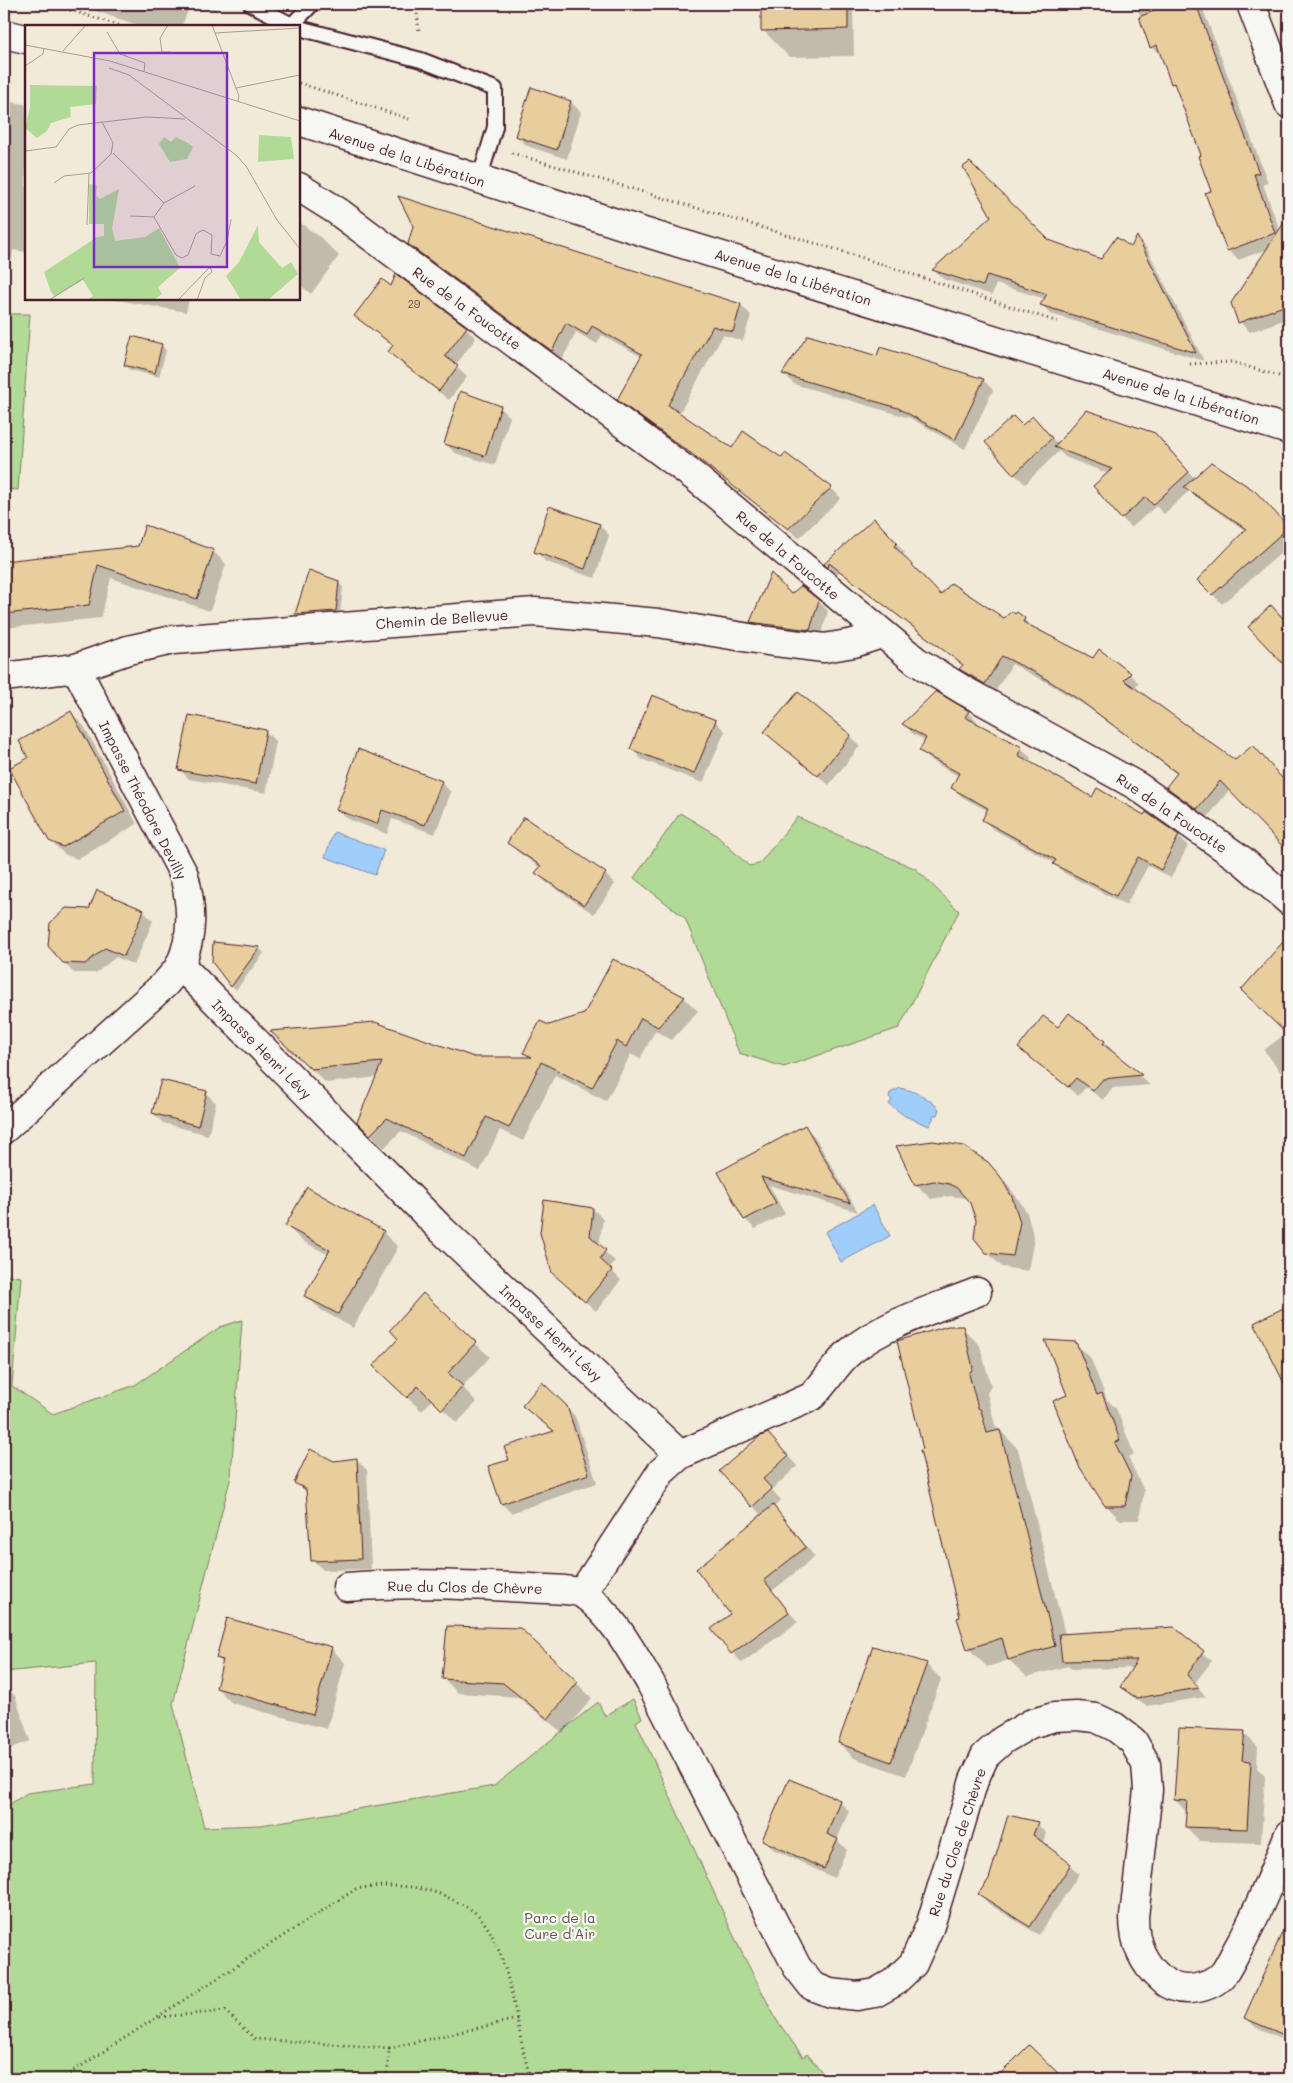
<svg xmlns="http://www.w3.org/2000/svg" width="1293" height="2083" font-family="Mali,sans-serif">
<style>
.green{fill:#b1da97;stroke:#7e7c61}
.water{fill:#a0cefb;stroke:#7e88a8}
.shadow{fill:#0003}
.building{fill:#e8ce9d;stroke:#4a1f2b}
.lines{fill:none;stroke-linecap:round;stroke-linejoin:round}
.service-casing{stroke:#4a1f2b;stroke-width:18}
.minor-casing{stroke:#4a1f2b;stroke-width:31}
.secondary-casing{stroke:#4a1f2b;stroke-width:31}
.path{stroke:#4a1f2b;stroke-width:3;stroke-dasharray:1 4;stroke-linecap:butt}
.service{stroke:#f6f6f2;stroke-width:14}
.minor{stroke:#f6f6f2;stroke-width:28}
.secondary{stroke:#f6f6f2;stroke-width:28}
.labels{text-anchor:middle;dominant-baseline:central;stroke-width:4.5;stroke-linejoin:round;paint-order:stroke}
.number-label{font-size:11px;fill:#724b48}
.street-label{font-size:14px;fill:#4a1f2b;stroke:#f6f6f2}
.park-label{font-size:14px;fill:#644e46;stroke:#f6f6f2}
.inset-road{fill:none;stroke:#af9993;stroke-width:1}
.view{fill:#7b2cbf;fill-opacity:0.15;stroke:#7b2cbf;stroke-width:2.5}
.inset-edge{fill:none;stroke:#4a1f2b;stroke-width:2.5}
</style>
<rect width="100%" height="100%" fill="#f2ead8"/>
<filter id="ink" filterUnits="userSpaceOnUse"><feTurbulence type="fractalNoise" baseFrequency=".02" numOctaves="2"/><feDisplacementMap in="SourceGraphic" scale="10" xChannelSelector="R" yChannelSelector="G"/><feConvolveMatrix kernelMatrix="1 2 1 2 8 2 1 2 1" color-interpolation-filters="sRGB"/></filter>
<g filter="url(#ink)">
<g class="green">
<polygon points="4,314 30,314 18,490 4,489"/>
<polygon points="680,813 715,834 749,866 759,864 797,817 916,869 959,911 899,1028 784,1067 739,1053 685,918 634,878"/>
<polygon points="4,1275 21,1277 12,1386 53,1414 135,1385 220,1327 242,1320 231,1476 173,1704 204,1827 261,1825 494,1786 598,1702 605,1716 633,1699 642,1718 636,1722 738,1945 776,2019 803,2057 807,2054 828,2079 4,2079 4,1808 27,1793 95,1784 96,1663 4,1672"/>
</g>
<g class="water">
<polygon points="334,832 384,850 375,875 325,857"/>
<path d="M900 1088C915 1091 928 1097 939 1109L937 1115H933V1119L929 1126 905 1116 889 1104 892 1100 889 1097 890 1093Z"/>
<polygon points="873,1205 890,1236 841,1262 825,1232"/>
</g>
<g class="shadow">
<polygon points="74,4 191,4 182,25 179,26 141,26"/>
<polygon points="193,4 224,4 213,10"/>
<polygon points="762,4 853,4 854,56 789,57 763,30"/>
<polygon points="1136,4 1201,4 1268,183 1263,184 1281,234 1289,244 1289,318 1250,332 1240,322 1268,249 1238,260 1228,250 1203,156 1177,88 1172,83 1162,56 1151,47"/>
<polygon points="1284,4 1289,4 1289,10 1285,6"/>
<polygon points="4,101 24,104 26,106 26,252 13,250 12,259 4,258"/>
<polygon points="571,102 581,112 567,159 527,146 517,136"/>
<polygon points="400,198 741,305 751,315 743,341 723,335 679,414 732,450 782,460 785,455 831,488 841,498 799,538 712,469 629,410 619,400 642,357 602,335 597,344 576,332 562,360 419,254 409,244 414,225"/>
<polygon points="299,222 320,237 339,256 311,294 299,284"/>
<polygon points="1138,238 1146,247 1204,361 1051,314 1042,305 1046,299 996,284 992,295 943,279 934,270 1101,260 1131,248"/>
<polygon points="396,276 466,328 476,338 455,366 467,377 449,400 400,362 390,352 394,347 355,316 392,287"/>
<polygon points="111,299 189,299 186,312"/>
<polygon points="161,345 166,350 159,377 130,370 125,365"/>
<polygon points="878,358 983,380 993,390 965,449 910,418 794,384 784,374"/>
<polygon points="500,407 510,417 495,465 455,453 445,443"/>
<polygon points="1023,427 1043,427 1058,445 1165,444 1195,479 1254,492 1289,529 1289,546 1222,604 1199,580 1246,531 1196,497 1189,491 1164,514 1156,506 1131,528 1122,518 1109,474 1065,457 1059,451 1025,484 1015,474"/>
<polygon points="599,525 609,535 595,578 546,562 536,552"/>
<polygon points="883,529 905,553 902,556 941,596 1005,619 1024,619 1033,628 1093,659 1130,674 1139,683 1134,689 1236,762 1262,756 1289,786 1289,851 1230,789 1207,818 1177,796 1168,787 1178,775 1089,708 1048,683 1012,664 995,692 970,678 961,669 964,666 839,571 837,575 826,564"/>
<polygon points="139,548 213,551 226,564 210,611 111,578 101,618 4,628 4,562"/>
<polygon points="338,582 343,587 340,615 301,618 297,613"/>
<polygon points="792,596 818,601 828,611 820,640 762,632 752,622"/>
<polygon points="968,712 978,722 976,724 1021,748 1031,758 1028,762 1092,798 1178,836 1188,846 1171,878 1148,866 1126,905 1064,873 1055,863 993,829 983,820 988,811 962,797 952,787 958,776 930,760 921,750 926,741 913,734 904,724"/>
<polygon points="71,713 84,726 137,824 77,859 64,854 50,840 30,758"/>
<polygon points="190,716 266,732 276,742 266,793 189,779 179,769"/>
<polygon points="715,721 725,731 703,783 641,759 632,749"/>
<polygon points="765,732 850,736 860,746 829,785"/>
<polygon points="441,782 451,792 435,834 392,819 387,834 348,819 338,809"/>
<polygon points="509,843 605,874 615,884 594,914 547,883 537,873 541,868 519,853"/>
<polygon points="143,911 153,921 134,965 116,957 96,973 74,973 63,962"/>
<polygon points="214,944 259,948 264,953 236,990 232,986"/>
<polygon points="1281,947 1289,954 1289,1083 1264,1050 1285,1034 1277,1025"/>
<polygon points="684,998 698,1011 672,1040 655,1031 640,1059 631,1054 606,1101 555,1075 523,1141 500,1130 480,1171 401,1131 384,1148 359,1122 377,1077 326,1083 286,1044 474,1059 531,1059 524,1052 548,1026"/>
<polygon points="1069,1015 1105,1042 1114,1052 1113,1053 1150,1085 1113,1088 1103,1100 1086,1087 1078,1096 1020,1048 1058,1029"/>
<polygon points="206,1093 216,1103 208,1135 163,1123 153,1113"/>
<polygon points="805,1127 815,1137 858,1212 769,1185 785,1214 755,1229 745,1219 719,1173"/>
<polygon points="987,1163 1003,1179 1021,1203 1027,1213 1034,1238 1028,1271 1002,1267 987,1252 971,1201 965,1198 950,1196 931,1199 916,1184"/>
<polygon points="593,1209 603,1219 599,1247 615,1261 610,1269 621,1280 596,1311 563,1282"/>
<polygon points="287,1226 383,1232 398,1247 353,1328 321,1310 306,1296 329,1255 302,1241"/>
<polygon points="1289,1306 1289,1384 1282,1377 1256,1324"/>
<polygon points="962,1327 980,1346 991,1386 987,1393 995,1425 1018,1449 1065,1634 1173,1628 1212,1661 1194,1684 1206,1697 1146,1706 1130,1695 1121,1686 1133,1668 1072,1669 1068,1666 1027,1677 1009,1660 987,1667 968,1648 924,1450"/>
<polygon points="475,1343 490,1357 462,1387 477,1402 457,1423 433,1399 422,1411 389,1381"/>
<polygon points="1075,1343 1090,1357 1107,1400 1116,1408 1134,1454 1128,1457 1144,1491 1139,1520 1120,1520 1106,1505"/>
<polygon points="542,1384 575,1416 597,1483 511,1513 502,1504 490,1467 510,1460 554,1432 524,1406"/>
<polygon points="778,1445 797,1466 772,1490 781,1500 774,1507 815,1557 772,1591 798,1622 742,1663 712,1630 732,1614 762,1516 721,1471"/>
<polygon points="357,1460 367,1470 371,1569 323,1570 313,1560 308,1494 296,1483 334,1463"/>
<polygon points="520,1629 592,1698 563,1733 518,1697 458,1693 443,1678"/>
<polygon points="331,1648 345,1663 327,1729 232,1703 217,1688 224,1664 217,1658"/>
<polygon points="926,1664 941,1679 906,1776 854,1758 839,1743"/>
<polygon points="4,1685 15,1696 30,1741 4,1751"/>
<polygon points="1244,1733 1258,1747 1257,1768 1265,1776 1261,1843 1200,1841 1186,1827 1187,1812 1175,1800"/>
<polygon points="839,1801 849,1811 837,1840 847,1850 834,1878 773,1849 764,1839"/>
<polygon points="1037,1824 1046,1833 1043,1844 1079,1874 1039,1935 989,1904 980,1894"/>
<polygon points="1287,1959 1289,1960 1289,2041 1255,2027 1246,2017"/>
<polygon points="1029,2046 1062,2079 997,2079"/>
</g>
<g class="building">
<polygon points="761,4 848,4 848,29 761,31"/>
<polygon points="1151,4 1196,4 1259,173 1254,174 1275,233 1227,251 1205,193 1211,191 1198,156 1201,155 1174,83 1171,84 1157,45 1150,48 1139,17 1154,11"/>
<polygon points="531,87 571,101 557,150 515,136"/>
<polygon points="970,162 1049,240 1101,259 1116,237 1131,247 1137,236 1196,353 1040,305 1047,294 987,275 983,286 932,270 991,216 963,167"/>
<polygon points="398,196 741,304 733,332 713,326 668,405 732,448 743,431 782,458 785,453 832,487 788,529 700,460 617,400 642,354 592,326 587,335 566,323 552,351 408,244 413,226"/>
<polygon points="1289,215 1289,304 1238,323 1231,303"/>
<polygon points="396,274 467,327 445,356 458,366 439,391 388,352 393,345 354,316 382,279 391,286"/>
<polygon points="808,335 877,356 880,347 984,379 955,440 898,408 782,374"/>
<polygon points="132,336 162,344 155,373 124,365"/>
<polygon points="460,391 501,406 485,456 444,444"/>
<polygon points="1086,410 1155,433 1189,472 1153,505 1146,497 1121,519 1093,486 1112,469 1054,447"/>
<polygon points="1013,416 1022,425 1033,416 1052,438 1014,475 985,442"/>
<polygon points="1211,462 1255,491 1289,527 1212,595 1197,580 1246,529 1184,487"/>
<polygon points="549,506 600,524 585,569 534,552"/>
<polygon points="874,518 897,543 894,546 941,595 951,583 1004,618 1012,611 1015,614 1017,612 1025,618 1023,622 1093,658 1099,649 1131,673 1124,680 1235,760 1253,745 1289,786 1289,853 1220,781 1197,809 1166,787 1177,773 1078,699 1038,674 1002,656 985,684 959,669 963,665 829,563 828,568 824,564"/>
<polygon points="145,525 214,550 197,599 98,565 89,605 4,614 4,561 138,546"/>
<polygon points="309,570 339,581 336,611 295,614"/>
<polygon points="771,573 791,594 801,586 819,600 810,630 750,622"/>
<polygon points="1271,605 1289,625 1289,670 1248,627"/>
<polygon points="936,691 969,711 965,717 1022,747 1018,755 1092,797 1097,788 1144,815 1146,812 1179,835 1161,870 1138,857 1116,896 1053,864 1056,860 982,820 988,808 951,788 959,773 919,751 926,738 902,724"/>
<polygon points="798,692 851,735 818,776 764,732"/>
<polygon points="652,695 716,720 694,774 630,749"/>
<polygon points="71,711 125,811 63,847 49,841 9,768 28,758 19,741"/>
<polygon points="189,715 266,730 256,784 178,770"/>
<polygon points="358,749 442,781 425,825 382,810 377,824 336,810"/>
<polygon points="524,817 606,873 584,905 535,873 541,866 507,843"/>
<polygon points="97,890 144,910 124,956 105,948 85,964 63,963 48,946 50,923 66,908 89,909"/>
<polygon points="1289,935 1289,1036 1241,990"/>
<polygon points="213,942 260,947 231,987 212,962"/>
<polygon points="613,959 685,997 658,1027 641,1018 626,1047 617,1041 592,1088 541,1062 509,1128 486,1117 466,1158 387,1118 370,1135 357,1122 382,1062 311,1069 270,1031 375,1022 474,1057 532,1057 523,1053 540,1021 549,1025 584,1014"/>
<polygon points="1069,1013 1105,1041 1103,1044 1142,1075 1103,1079 1093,1091 1076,1078 1068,1087 1018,1048 1043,1016 1058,1027"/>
<polygon points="161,1080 207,1091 198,1126 152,1113"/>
<polygon points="805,1125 850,1203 761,1177 776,1203 744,1220 718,1172"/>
<polygon points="933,1141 963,1146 988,1162 1000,1176 1012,1197 1020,1222 1013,1256 986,1253 974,1238 976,1220 970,1203 957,1188 949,1184 934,1181 915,1185 896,1146"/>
<polygon points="307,1187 384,1231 338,1314 304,1296 330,1250 285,1226"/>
<polygon points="544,1200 593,1208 590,1236 606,1250 600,1259 612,1270 585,1302 552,1273 540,1233"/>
<polygon points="423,1293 476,1342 448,1373 463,1386 442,1410 418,1386 407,1398 373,1366 398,1339 390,1330"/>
<polygon points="1289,1305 1289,1393 1254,1323"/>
<polygon points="948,1326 963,1326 973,1368 969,1374 978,1408 981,1410 987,1433 1000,1430 1055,1646 1008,1660 1002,1638 967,1649 957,1618 960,1617 920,1450 923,1449 897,1341"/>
<polygon points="1045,1340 1076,1342 1097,1395 1102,1393 1120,1440 1115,1443 1131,1476 1125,1506 1105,1506 1079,1466 1053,1401 1067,1395"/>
<polygon points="542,1382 567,1406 589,1474 501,1504 488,1466 509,1460 504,1447 554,1431 522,1406"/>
<polygon points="768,1433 788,1456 763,1479 772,1489 752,1507 719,1471 759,1437"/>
<polygon points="310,1449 334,1461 357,1458 361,1559 311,1561 306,1489 294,1483"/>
<polygon points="773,1505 806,1547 764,1580 789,1612 731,1654 711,1629 730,1614 696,1569"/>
<polygon points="227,1618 332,1647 313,1715 216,1688 223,1660 216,1658"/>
<polygon points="447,1626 520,1628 578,1682 548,1719 503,1683 442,1679"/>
<polygon points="1174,1627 1204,1651 1187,1675 1199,1688 1137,1698 1120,1687 1137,1660 1062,1661 1059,1634"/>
<polygon points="873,1646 927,1663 891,1762 838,1743"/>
<polygon points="1179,1728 1245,1731 1242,1760 1251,1761 1247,1829 1185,1827 1187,1801 1174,1800"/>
<polygon points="789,1779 840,1800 827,1834 838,1839 824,1869 762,1840"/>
<polygon points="1008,1815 1038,1822 1033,1835 1071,1864 1030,1927 978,1894 989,1879"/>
<polygon points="1289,1917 1289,2037 1244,2018"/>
<polygon points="1029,2045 1064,2079 995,2079"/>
</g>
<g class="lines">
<g class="service-casing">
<g id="service">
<polyline points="251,4 294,26"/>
<polyline points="291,26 312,4"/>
<polyline points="299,28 421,60 495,89 495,127 479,180"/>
</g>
</g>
<g class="minor-casing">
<g id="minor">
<polyline points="1251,4 1289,104"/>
<polyline points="299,187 337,211 695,477 916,661 965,691 1137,786 1243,861 1289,901"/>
<polyline points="4,677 76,668 128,650 173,640 535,612 658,623 768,641 824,648 854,643 881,634"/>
<polyline points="180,965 442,1230 680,1455"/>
<path d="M4 1129 165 984C170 978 177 971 180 965 194 935 192 906 184 875L76 668"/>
<path d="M347 1587C419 1581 492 1586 565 1590 571 1591 579 1591 583 1594 613 1615 632 1652 650 1682L797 1967 812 1986 830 1993 857 1996 875 1993 893 1983 913 1964 930 1926 974 1780 985 1756 1003 1740 1030 1724 1054 1717 1077 1716 1096 1718 1115 1727 1133 1741 1146 1764 1148 1790 1134 1917C1134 1943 1142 1963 1162 1980 1179 1995 1210 1990 1224 1973 1229 1966 1233 1957 1237 1950 1258 1913 1273 1873 1289 1834"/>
<path d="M582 1593 661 1472 680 1455 811 1397C826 1383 835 1364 851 1351 885 1323 937 1308 977 1292"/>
</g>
</g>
<g class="secondary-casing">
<g id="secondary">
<polyline points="4,34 26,39"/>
<polyline points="299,121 647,233 1289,430"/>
</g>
</g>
<g class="path">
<polyline points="51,4 121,26"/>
<polyline points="416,4 419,32"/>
<polyline points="299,83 409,119"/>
<polyline points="512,153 838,250 1058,322"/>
<polyline points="1190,364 1232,362 1289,379"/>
<polyline points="160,2017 225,2011 255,2039 389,2048 387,2079"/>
<polyline points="389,2048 517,2019"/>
<path d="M61 2079 356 1889C388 1884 420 1884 449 1898 459 1903 471 1908 479 1916 513 1956 515 2031 531 2079"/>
</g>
<use href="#service" class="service"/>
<use href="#minor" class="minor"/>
<use href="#secondary" class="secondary"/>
</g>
</g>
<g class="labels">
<g class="number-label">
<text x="414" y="303">29</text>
</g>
<g class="street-label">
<text transform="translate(407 157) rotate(18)">Avenue de la Libération</text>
<text transform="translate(793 277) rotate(17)">Avenue de la Libération</text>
<text transform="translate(467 308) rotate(36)">Rue de la Foucotte</text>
<text transform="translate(1181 396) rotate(17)">Avenue de la Libération</text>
<text transform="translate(788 555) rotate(40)">Rue de la Foucotte</text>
<text transform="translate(442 619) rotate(-4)">Chemin de Bellevue</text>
<text transform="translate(143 800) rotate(63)">Impasse Théodore Devilly</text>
<text transform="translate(1172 813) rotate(34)">Rue de la Foucotte</text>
<text transform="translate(262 1049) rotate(45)">Impasse Henri Lévy</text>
<text transform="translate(551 1333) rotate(43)">Impasse Henri Lévy</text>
<text transform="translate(465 1587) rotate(1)">Rue du Clos de Chèvre</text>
<text transform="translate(957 1842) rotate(-72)">Rue du Clos de Chèvre</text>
</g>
<g class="park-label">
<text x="560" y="1917">Parc de la<tspan x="560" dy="16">Cure d'Air</tspan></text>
</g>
</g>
<g transform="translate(25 25)">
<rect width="275" height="275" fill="#f2ead8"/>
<path d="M5 60 72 61 71 79 45 82 46 92 26 98 22 106 12 113 0 103 5 82ZM234 110 266 112 269 134 233 137ZM139 112 146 117 151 112 163 118 168 122 162 134 145 137 134 119ZM64 159 72 160 71 171 75 174 94 164 87 203 90 216 120 212 134 203 155 243 133 262 137 269 129 275H62L68 271 58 255 30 272 26 267 19 247 72 212 79 211V199H64ZM233 200 234 217 257 243 266 237 273 249 243 275H216L201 251 214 237Z" fill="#b1da97"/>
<path class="inset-road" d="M187 0 214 71 213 76M82 7 95 29 120 38 119 47M190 8 275 3M0 20 85 36 275 96M38 26 61 0M137 27 135 13 143 0M99 31 102 28 145 27M0 41 18 29 19 23M84 43 104 50 211 130 221 141 252 195 275 224M211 63 275 50M0 126 31 122 44 104 53 100 121 92 160 94M88 128 139 178M29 158 39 151 66 148 86 129 88 118 77 97M105 191 129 192 151 230 157 233 163 230 171 209 178 205 187 210 186 229 195 231 202 216 206 194M129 192 139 178 170 161M62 200 64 149M24 275 59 253M153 275 185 242 187 247 180 253 172 275"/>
<path class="view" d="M69 28H202V242H69Z"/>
<rect width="275" height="275" class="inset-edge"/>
</g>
<rect width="1293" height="2083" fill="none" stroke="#f6f6f2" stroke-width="20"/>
<rect x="10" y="10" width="1273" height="2063" fill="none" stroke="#4a1f2b" stroke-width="2" filter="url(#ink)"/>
</svg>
